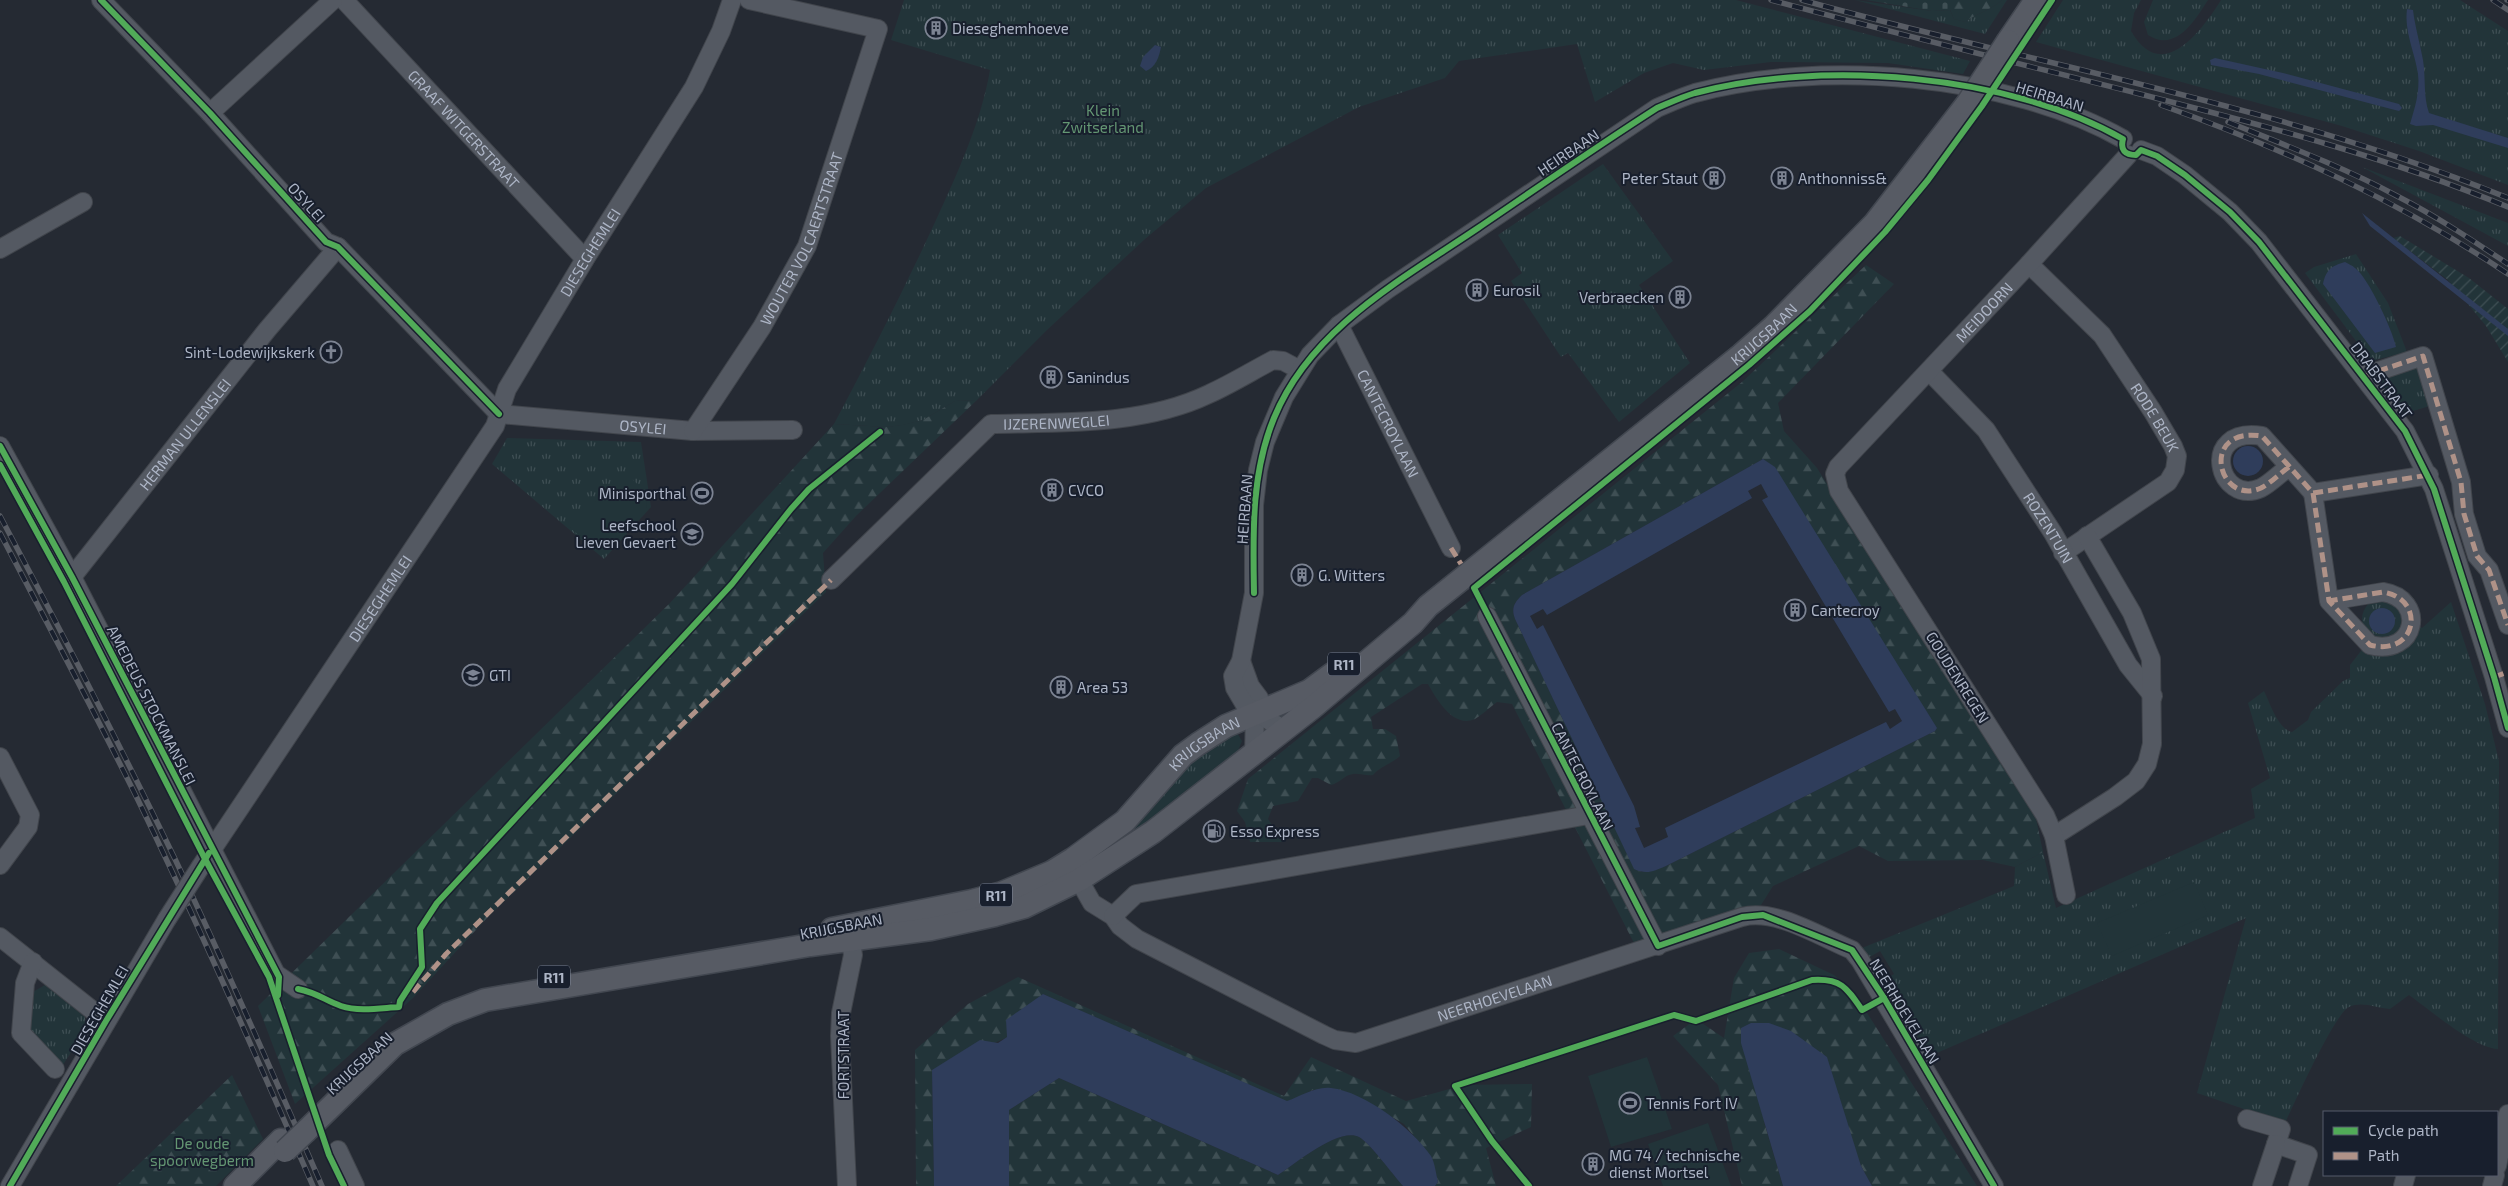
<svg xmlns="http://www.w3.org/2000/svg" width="2508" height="1186" font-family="'Exo 2',sans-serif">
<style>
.grass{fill:url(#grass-tufts)}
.forest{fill:url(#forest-firs);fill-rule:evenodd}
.cemetery{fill:url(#cemetery-stones)}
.garden{fill:url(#garden-furrows)}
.pitch{fill:#223439}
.water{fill:#2f3d5b;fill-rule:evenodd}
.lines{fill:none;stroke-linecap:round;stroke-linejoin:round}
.minor-casing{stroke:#41454c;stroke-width:20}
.major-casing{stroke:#424750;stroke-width:25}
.minor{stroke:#545962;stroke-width:18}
.major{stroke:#575b64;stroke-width:22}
.rail-casing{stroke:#585c64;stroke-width:5.5}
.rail{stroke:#181f2d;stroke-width:4;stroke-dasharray:11;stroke-linecap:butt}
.minor-bridge-casing{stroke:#41454c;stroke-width:20;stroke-linecap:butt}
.major-bridge-casing{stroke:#424750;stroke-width:25;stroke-linecap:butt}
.minor-bridge{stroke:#545962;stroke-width:18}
.major-bridge{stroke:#575b64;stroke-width:22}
.quiet{stroke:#af9288;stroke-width:5;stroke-dasharray:10 5;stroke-linecap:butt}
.cycleway-casing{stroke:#181f2d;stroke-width:9}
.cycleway{stroke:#51ab58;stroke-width:6}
.labels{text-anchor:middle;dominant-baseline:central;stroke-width:4;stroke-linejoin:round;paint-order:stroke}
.shield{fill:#181f2d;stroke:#808898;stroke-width:1}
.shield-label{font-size:14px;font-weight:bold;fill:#adb5c6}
.poi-label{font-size:15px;fill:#adb5c6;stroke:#181f2d;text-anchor:start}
.street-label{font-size:15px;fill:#adb5c6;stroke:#181f2d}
.park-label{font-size:15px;fill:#649773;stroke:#181f2d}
</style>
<defs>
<pattern id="grass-tufts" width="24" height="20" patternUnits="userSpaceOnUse" patternTransform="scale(1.25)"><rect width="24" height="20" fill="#223439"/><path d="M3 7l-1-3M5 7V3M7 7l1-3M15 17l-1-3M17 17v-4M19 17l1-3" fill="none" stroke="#3f4f54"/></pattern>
<pattern id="forest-firs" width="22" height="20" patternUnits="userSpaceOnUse" patternTransform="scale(1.25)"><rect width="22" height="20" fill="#223439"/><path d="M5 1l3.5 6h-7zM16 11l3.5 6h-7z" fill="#3f4f54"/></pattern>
<pattern id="cemetery-stones" width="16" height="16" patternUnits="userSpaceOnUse" patternTransform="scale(1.25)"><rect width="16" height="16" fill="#223439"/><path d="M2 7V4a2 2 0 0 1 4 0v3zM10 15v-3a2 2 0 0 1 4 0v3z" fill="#3f4f54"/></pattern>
<pattern id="garden-furrows" width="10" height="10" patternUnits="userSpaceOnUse" patternTransform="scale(1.25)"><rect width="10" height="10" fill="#223439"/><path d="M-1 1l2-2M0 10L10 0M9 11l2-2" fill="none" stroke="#3f4f54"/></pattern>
</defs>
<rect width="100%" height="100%" fill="#252a33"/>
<g class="grass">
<path d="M904 0H1736L1970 61 1963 74 1888 63 1771 62 1704 70 1673 63 1644 73 1595 102 1577 44 1459 61 1445 78 1359 107 1206 188 1145 239 1047 330 977 400 955 401 923 420 903 425 886 427 834 424C870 356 904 290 936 220 958 172 981 122 990 70L891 40Z"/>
<path d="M1855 0 1932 11 1950 10 1954 19 1965 22C1977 13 1991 10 2002 0H2007L1985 34Z"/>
<path d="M2063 0H2141L2134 13 2131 31C2162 85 2201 32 2221 0H2460L2508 31V185L2419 151 2342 126 2036 42Z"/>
<path d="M2153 0H2208C2195 20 2176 53 2148 35L2144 22Z"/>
<polygon points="1603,164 1673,261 1639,285 1690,363 1619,422 1568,353 1561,357 1511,281 1522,273 1498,235"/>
<polygon points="2362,167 2508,223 2508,246"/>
<polygon points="2356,254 2388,303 2407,352 2371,361 2305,273 2314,267"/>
<path d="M2417 367 2422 370 2433 405 2403 414C2394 404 2375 389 2384 375Z"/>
<polygon points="507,438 641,442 651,507 604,559 492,464"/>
<circle cx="2383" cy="619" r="21"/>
<path d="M2451 602 2485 704 2499 761 2498 1049C2474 1048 2430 1010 2409 995L2390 1009C2376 1008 2362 1001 2349 1007 2335 1013 2294 1104 2285 1123L2197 1093 2246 918 1930 1056 1882 981 1894 974 1880 951 1868 958 1862 948 2014 886 2015 867 2043 852 2056 908 2255 818 2251 789 2270 778 2248 703 2264 691C2270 703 2278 729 2292 732L2308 720 2311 712 2343 681 2350 678V665L2364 647 2370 650 2415 622 2422 628Z"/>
<polygon points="1237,733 1242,741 1237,753 1112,848 1001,904 1215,737"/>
<polygon points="45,985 85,1017 85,1030 63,1065 31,1030 31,993"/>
</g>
<g class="forest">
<path d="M1946 0H2002C1991 10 1977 13 1965 22L1954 19Z"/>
<path d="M1866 265 1894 284 1778 403 1784 431 1817 468 2035 814 2043 852 2015 867 1983 860 1888 861 1859 846 1773 886 1761 905 1636 947 1512 704 1497 702C1490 707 1482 715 1475 719 1453 729 1436 698 1428 684H1422L1371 717 1373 729H1385L1396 736 1400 756C1391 764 1381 766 1373 775 1366 776 1359 773 1353 774 1344 775 1340 783 1331 785L1318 778H1312L1298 801 1273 806 1268 819 1284 842H1250L1245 822 1237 811 1248 779 1742 382ZM1763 459 1936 727 1935 731 1666 866 1642 872 1634 868 1515 619C1511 608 1514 603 1522 595Z"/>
<polygon points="977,400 856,516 823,553 826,592 487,918 413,998 295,1104 258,1006 670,603 834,424 886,427 902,425 923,420 955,401"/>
<polygon points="1779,949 1834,975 1855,994 1977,1186 1872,1186 1861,1166 1849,1130 1769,1023 1764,1122 1783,1186 1742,1186 1718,1085 1673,1036 1696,1019 1724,1038 1734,978 1749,953"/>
<polygon points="1018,977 1284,1096 1311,1057 1406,1101 1464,1085 1532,1084 1531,1127 1486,1148 1496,1186 1435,1186 1438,1182 1432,1158 1404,1124 1359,1098 1343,1091 1313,1090 1287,1102 1043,994 1008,1037 932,1070 934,1186 916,1186 915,1050 968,1004"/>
<polygon points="232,1075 263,1139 216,1186 116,1186"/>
<path d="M1059 1078 1278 1175C1295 1164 1339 1127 1359 1137 1369 1142 1394 1176 1403 1186H1009V1110Z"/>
</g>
<polygon class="cemetery" points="1866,0 1958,0 1950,10 1932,11"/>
<polygon class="garden" points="2400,236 2469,278 2508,309 2508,362 2486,326 2448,280 2393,238"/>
<g class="pitch">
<polygon points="624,472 646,492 647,507 603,554 570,528"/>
<polygon points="2194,882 2208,915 2112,956 2097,923"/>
<polygon points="1647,1057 1672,1129 1611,1147 1588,1076"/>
<polygon points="1708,1123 1731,1186 1663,1186 1648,1144"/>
</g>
<g class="water">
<path d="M2407 9 2413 10C2415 27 2420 43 2423 60 2426 78 2423 96 2429 113L2508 138V148L2433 125 2416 126 2410 124C2415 107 2420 92 2418 74 2415 53 2404 31 2407 9Z"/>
<path d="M1155 45 1161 47C1159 57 1156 67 1146 71L1140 66 1143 57Z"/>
<polygon points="2215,58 2283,73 2399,104 2402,108 2399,111 2391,109 2259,74 2211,65 2210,60"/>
<polygon points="2362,213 2508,329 2508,336 2370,226"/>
<path d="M2345 262C2348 264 2352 265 2355 268 2368 277 2393 331 2396 347L2375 353 2323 284C2326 270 2331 266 2345 262Z"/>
<circle cx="2248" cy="461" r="15"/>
<path d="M1763 459 1775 467 1937 728 1935 731 1666 866C1654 871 1647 875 1634 869L1515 619C1511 608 1514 603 1522 595ZM1761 484 1768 497 1762 500 1889 712 1895 709 1902 721 1890 729 1886 722 1665 828 1668 837 1644 848 1635 828 1640 827 1634 806 1543 625 1537 629 1530 616 1543 609 1547 615 1752 498 1748 491Z"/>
<circle cx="2382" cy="621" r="13"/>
<path d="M1043 994 1287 1101C1301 1096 1316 1086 1331 1088 1365 1092 1412 1128 1431 1156 1435 1163 1436 1174 1438 1182L1435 1186H1403C1394 1176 1369 1142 1359 1137 1339 1127 1295 1164 1278 1175L1059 1078 1009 1110V1186H934L932 1070 980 1040 998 1043 1007 1037 1006 1020Z"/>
<polygon points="1751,1023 1769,1023 1791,1031 1827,1057 1861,1166 1872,1186 1783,1186 1741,1043 1741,1028"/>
</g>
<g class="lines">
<g class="minor-casing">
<g id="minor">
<path id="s1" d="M101 0 210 113 326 242 338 247 499 414 693 431 793 430"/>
<path id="s2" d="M344 0 585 259"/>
<polyline points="210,113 333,0"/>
<polyline points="2141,150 2157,156 2185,175 2230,212 2259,242 2405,431 2434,489 2494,677 2508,728"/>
<polyline points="0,249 83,202"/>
<path id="s3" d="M2029 264 2102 335 2153 412 2173 446 2177 456 2175 470 2168 482 2063 553"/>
<path id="s4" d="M1339 325 1451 548"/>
<path id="s5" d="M1929 371 1986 430 2053 533 2128 665 2153 696"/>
<polyline points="2364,376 2423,356 2461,482 2464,514 2477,556 2489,570 2508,625"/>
<path id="s6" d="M693 431 762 327 807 246 878 29 749 0"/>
<polyline points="0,446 72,577 276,974 298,989"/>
<path d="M2289 467C2280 473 2271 483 2261 488 2218 507 2198 426 2262 436L2313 493 2429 475"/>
<path d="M2313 493 2329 601 2370 645C2417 657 2427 599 2383 592L2329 601"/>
<path id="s7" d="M72 577 267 330 338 247"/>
<path id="s8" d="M831 580 991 424C1063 422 1142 426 1209 394 1231 384 1252 371 1273 360L1283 361 1300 370"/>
<polyline points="1487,616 1658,946"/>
<polyline points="1241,661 1250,686 1259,698 1255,713 1254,754"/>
<path d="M1284 730 1245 705 1235 688 1233 676 1241 661 1254 593V505L1258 470 1265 442 1284 397 1310 355 1339 325 1388 289 1657 108C1669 103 1682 97 1695 93 1822 59 2009 74 2123 139"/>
<polyline points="0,757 30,815 28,827 0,865"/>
<polyline points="2054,836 2115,797 2136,781 2147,764 2152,744 2151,659 2132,613 2087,536"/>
<path id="s9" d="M201 866 495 426 507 389 585 259 694 87 721 31 732 0"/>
<path id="s10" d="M1079 880 1092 903 1113 916 1120 926 1137 939 1324 1035 1335 1040 1356 1043 1742 917C1776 908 1820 937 1852 950L1860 960 1994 1186"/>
<path id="s11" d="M2066 895 2054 836 2045 815 1839 491 1835 474 1838 467 2029 264 2128 155"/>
<polyline points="1113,916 1136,894 1589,815"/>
<polyline points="0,937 106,1021"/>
<polyline points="33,962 25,983 21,1033 55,1069"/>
<polyline points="2247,1119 2281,1129 2276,1144 2308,1155 2298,1186"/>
<polyline points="338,1150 355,1186"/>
<polyline points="2497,1166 2508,1114"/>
<polyline points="10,1186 167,919"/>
<polyline points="847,1186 840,1036 841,1013 853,955 849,928"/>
<polyline points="2262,1186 2276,1144"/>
<polyline points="2403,1186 2406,1175"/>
<polyline points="2492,1186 2495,1175"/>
</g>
</g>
<g class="major-casing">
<g id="major">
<polyline points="2008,41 2036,0"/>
<path id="s12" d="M832 929 972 901 1002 893 1052 872 1073 859 1125 821 1183 755 1198 744 1226 726 1309 691 1332 674"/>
<path id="s13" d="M306 1131 395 1044 448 1014 485 1000 810 945 931 929 995 915 1024 907 1079 880 1153 832 1312 708 1413 623 1428 606 1741 355 1773 327 1875 223 1967 104"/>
<polyline points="235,1186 281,1140"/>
</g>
</g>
<use href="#minor" class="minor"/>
<use href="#major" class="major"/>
<g class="rail-casing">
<g id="rail">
<path d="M1771 0C1893 33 2017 63 2140 94 2266 126 2387 157 2508 207"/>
<path d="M1802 0C2037 65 2281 105 2508 198"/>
<polyline points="2493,0 2508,10"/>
<polyline points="2507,0 2508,0"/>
<path d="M2161 105C2284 149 2400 201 2508 274"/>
<path d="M2228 122C2285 145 2343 167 2397 196 2436 216 2472 240 2508 264"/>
<path d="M0 516C60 629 119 743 175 859 226 967 274 1076 322 1186"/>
<path d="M0 533C46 621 93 709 137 798 199 926 256 1056 313 1186"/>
</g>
</g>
<use href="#rail" class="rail"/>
<g class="minor-bridge-casing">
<polyline id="minor-bridge" points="167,919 201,866"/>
</g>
<g class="major-bridge-casing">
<g id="major-bridge">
<polyline points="1967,104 2008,41"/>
<polyline points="285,1151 306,1131"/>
</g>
</g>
<use href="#minor-bridge" class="minor-bridge"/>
<use href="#major-bridge" class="major-bridge"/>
<g class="quiet">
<polyline points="2364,376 2423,356 2461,482 2464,514 2477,556 2489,570 2508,625"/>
<path d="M2289 467C2280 473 2271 483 2261 488 2218 507 2198 426 2262 436L2313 493 2429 475"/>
<path d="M2313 493 2329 601 2370 645C2417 657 2427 599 2383 592L2329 601"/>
<polyline points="1451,548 1461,564"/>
<polyline points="2494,677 2508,672"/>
<polyline points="413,992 446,954 831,580"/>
</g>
<g class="cycleway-casing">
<g id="cycleway">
<polyline points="101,0 210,113 326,242 338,247 499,414"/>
<polyline points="0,446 72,577 279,977 278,995"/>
<polyline points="0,465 64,582 205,859 269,977 329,1155 344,1186"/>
<path d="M1254 593C1253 533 1251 474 1274 418 1311 328 1401 280 1478 228 1537 188 1596 147 1657 108 1669 103 1682 97 1695 93 1822 59 2009 74 2123 139 2120 150 2125 155 2136 155L2141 150 2157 156 2185 175 2230 212 2259 242 2405 431 2434 489 2494 677 2508 728"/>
<path d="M298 989C318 993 324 1000 341 1006 359 1012 381 1008 399 1007L400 1001 422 967 420 929 437 903 732 584 791 509 809 489 880 432"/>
<polyline points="10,1186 106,1021 209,853"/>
<path d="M1529 1186 1492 1141 1455 1086 1674 1015 1696 1021 1812 980C1841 978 1847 988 1862 1010L1884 998"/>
<polyline points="1994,1186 1884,998 1852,950 1763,915 1742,917 1658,946 1474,588 1749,365 1810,311 1885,232 1928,180 1982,106 2052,0"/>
</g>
</g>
<use href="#cycleway" class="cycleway"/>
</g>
<defs>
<g id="building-ring" transform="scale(1.125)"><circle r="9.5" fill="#181f2d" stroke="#7d8493" stroke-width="1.5"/><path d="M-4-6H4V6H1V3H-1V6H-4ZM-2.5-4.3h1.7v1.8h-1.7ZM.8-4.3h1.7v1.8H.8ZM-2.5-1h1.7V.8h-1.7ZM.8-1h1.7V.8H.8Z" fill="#7d8493"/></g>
<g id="church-ring" transform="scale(1.125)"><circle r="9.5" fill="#181f2d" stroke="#7d8493" stroke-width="1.5"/><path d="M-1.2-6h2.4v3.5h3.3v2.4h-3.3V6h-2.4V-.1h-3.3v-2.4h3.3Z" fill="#7d8493"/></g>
<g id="stadium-ring" transform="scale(1.125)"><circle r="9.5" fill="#181f2d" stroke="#7d8493" stroke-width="1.5"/><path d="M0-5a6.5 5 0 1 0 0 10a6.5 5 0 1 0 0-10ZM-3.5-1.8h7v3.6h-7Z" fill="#7d8493"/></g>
<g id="school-ring" transform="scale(1.125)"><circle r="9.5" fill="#181f2d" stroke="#7d8493" stroke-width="1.5"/><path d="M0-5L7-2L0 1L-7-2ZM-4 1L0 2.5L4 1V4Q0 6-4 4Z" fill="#7d8493"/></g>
<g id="fuel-ring" transform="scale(1.125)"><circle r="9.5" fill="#181f2d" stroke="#7d8493" stroke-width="1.5"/><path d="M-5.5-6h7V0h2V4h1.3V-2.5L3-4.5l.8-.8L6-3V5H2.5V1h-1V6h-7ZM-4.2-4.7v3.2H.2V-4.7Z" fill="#7d8493"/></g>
</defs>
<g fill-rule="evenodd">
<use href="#building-ring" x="936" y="28"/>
<use href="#building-ring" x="1714" y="178"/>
<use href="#building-ring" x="1782" y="178"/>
<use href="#building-ring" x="1477" y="290"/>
<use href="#building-ring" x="1680" y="297"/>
<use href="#church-ring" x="331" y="352"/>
<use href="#building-ring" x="1051" y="377"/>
<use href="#building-ring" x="1052" y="490"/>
<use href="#stadium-ring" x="702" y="493"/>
<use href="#school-ring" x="692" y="534"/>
<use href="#building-ring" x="1302" y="575"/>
<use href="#building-ring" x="1795" y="610"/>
<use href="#school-ring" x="473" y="675"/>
<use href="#building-ring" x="1061" y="687"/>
<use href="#fuel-ring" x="1214" y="831"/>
<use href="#stadium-ring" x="1630" y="1103"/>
<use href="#building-ring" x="1593" y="1164"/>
</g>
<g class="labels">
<g class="shield">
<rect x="1328" y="652.5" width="32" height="23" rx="4"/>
<rect x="980" y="883.5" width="32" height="23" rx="4"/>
<rect x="538" y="965.5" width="32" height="23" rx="4"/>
</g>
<g class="shield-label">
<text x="1344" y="664">R11</text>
<text x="996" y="895">R11</text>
<text x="554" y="977">R11</text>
</g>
<g class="poi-label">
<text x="952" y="28">Dieseghemhoeve</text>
<text x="1698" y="178" text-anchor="end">Peter Staut</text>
<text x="1798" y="178">Anthonniss&amp;</text>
<text x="1493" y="290">Eurosil</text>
<text x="1664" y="297" text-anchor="end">Verbraecken</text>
<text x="315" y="352" text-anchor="end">Sint-Lodewijkskerk</text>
<text x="1067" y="377">Sanindus</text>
<text x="1068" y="490">CVCO</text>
<text x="686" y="493" text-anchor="end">Minisporthal</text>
<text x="676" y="525" text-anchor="end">Leefschool<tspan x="676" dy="17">Lieven Gevaert</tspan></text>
<text x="1318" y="575">G. Witters</text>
<text x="1811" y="610">Cantecroy</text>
<text x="489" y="675">GTI</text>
<text x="1077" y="687">Area 53</text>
<text x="1230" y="831">Esso Express</text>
<text x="1646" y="1103">Tennis Fort IV</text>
<text x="1609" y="1155">MG 74 / technische<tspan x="1609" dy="17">dienst Mortsel</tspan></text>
</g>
<g class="street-label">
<text transform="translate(2050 96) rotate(17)">HEIRBAAN</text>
<text stroke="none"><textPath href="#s2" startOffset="176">GRAAF WITGERSTRAAT</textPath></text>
<text transform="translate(1568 152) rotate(-34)">HEIRBAAN</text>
<text transform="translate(307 202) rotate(48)">OSYLEI</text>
<text stroke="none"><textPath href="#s6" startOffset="222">WOUTER VOLCAERTSTRAAT</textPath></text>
<text stroke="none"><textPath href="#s9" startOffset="728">DIESEGHEMLEI</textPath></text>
<text stroke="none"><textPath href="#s11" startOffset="705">MEIDOORN</textPath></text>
<text stroke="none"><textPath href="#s13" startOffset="1710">KRIJGSBAAN</textPath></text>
<text transform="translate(2382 380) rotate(53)">DRABSTRAAT</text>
<text stroke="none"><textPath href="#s3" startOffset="200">RODE BEUK</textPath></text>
<text stroke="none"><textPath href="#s8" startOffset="289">IJZERENWEGLEI</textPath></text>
<text stroke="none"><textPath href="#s4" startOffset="110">CANTECROYLAAN</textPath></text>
<text stroke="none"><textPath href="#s1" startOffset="720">OSYLEI</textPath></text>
<text stroke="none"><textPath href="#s7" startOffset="182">HERMAN ULLENSLEI</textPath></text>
<text transform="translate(1244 509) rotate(-86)">HEIRBAAN</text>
<text stroke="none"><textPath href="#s5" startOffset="198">ROZENTUIN</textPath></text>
<text stroke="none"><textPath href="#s9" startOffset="322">DIESEGHEMLEI</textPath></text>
<text transform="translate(1958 677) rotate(58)">GOUDENREGEN</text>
<text transform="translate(152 705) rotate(63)">AMEDEUS STOCKMANSLEI</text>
<text stroke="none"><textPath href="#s12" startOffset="429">KRIJGSBAAN</textPath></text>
<text transform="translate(1583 776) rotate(63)">CANTECROYLAAN</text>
<text transform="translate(841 926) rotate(-11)">KRIJGSBAAN</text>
<text stroke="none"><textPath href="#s10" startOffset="474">NEERHOEVELAAN</textPath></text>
<text transform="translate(99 1010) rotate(-60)">DIESEGHEMLEI</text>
<text transform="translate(1905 1011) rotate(59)">NEERHOEVELAAN</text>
<text transform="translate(843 1055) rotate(-90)">FORTSTRAAT</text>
<text transform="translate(359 1063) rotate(-43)">KRIJGSBAAN</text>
</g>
<g class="park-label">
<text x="1103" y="110">Klein<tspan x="1103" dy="17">Zwitserland</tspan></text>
<text x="202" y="1143">De oude<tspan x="202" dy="17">spoorwegberm</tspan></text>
</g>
</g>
<rect x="2323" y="1111" width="175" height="65" fill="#181f2d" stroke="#545b6a"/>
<rect x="2333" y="1127" width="25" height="8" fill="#51ab58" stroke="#545b6a"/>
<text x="2368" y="1136" font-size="15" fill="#adb5c6">Cycle path</text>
<rect x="2333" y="1152" width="25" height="8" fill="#af9288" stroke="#545b6a"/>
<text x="2368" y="1161" font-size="15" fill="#adb5c6">Path</text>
</svg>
